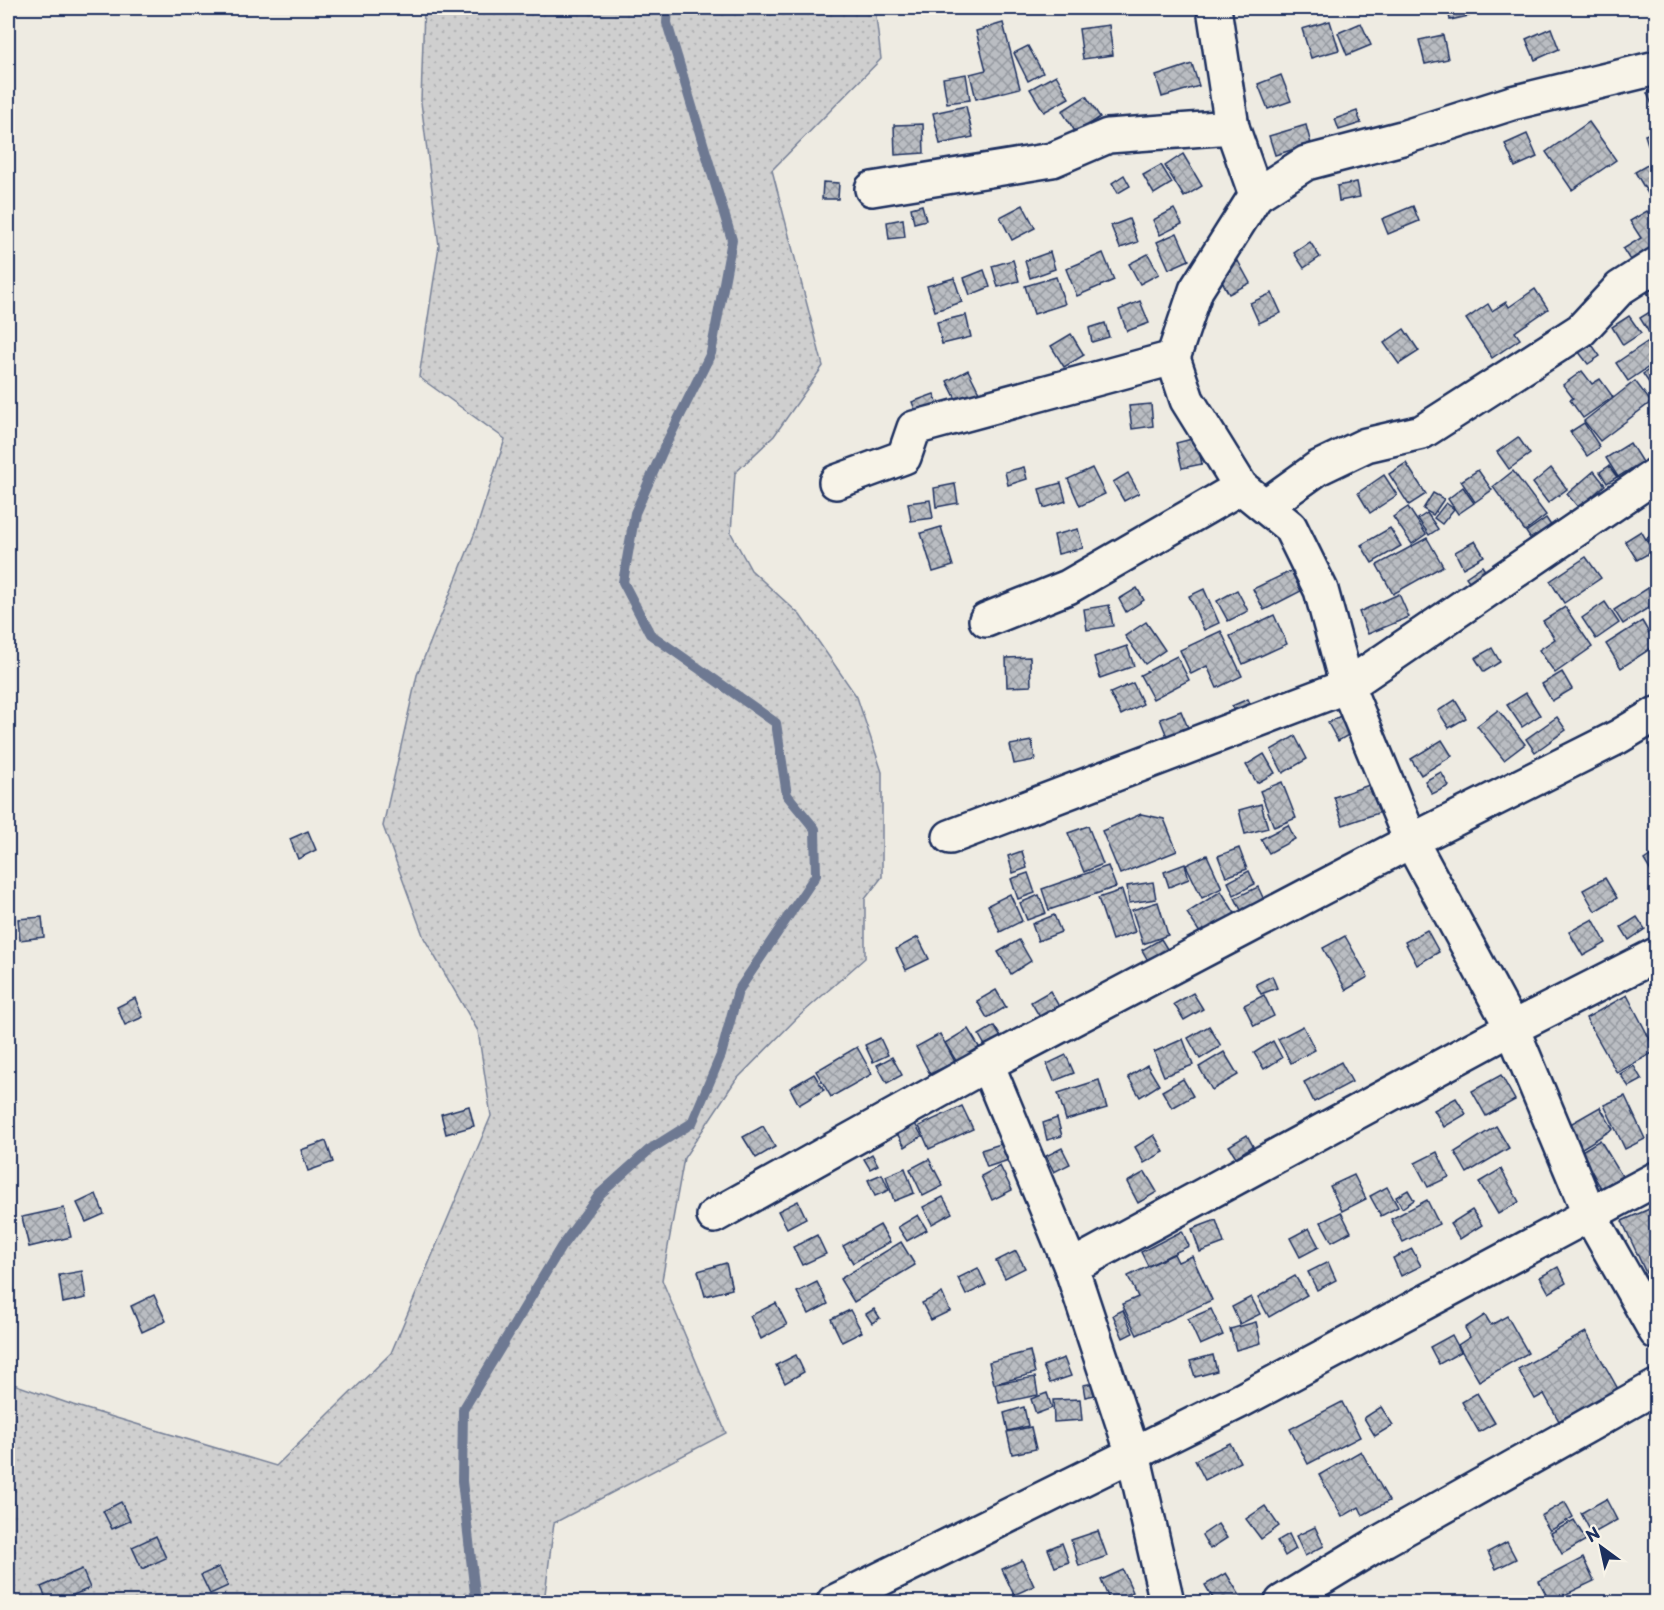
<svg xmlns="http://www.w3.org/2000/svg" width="1664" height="1610" font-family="'Playpen Sans',sans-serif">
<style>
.grass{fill:url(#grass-dots);stroke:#757f96;stroke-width:1.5}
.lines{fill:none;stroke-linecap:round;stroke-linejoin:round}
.stream{stroke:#6e7992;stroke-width:10}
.building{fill:url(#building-cross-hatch);stroke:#1b2f5e;stroke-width:1.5}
.minor-casing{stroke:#1b2f5e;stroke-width:38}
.minor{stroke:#f7f3e8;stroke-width:33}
</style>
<defs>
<pattern id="grass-dots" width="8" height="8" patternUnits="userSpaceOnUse" patternTransform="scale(1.5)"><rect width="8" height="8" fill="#cfcfcf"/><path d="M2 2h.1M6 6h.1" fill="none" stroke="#b1b2b4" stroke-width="1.8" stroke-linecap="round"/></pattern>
<pattern id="building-cross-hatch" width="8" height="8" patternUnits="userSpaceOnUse" patternTransform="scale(1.5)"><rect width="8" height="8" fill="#babdc2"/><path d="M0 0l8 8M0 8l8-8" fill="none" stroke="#969aa1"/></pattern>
</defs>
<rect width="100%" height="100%" fill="#eeebe2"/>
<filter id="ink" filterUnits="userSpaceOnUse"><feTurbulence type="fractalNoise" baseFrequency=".0167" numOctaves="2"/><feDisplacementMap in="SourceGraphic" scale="12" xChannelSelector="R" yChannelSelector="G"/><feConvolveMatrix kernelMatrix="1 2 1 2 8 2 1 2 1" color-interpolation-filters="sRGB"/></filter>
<g filter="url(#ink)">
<polygon class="grass" points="424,8 875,8 881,59 772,170 823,366 774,436 735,473 731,533 751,570 800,615 857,697 882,772 882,877 865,899 865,958 797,1018 735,1081 684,1158 662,1280 726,1433 554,1523 544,1602 8,1602 8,1382 73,1405 276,1466 391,1353 491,1116 478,1031 424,938 383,826 417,675 476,530 505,439 419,377 439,246 421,102"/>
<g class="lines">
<polyline class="stream" points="476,1602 462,1481 463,1410 561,1247 600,1194 649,1150 692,1123 721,1055 738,991 816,875 815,829 787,795 776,723 650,634 623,582 635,513 664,448 711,353 732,240 667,23 668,8"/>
</g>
<g class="building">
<polygon points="1448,8 1467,8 1469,16 1450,20"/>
<polygon points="1330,21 1339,50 1311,58 1302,29"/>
<polygon points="1003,23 1020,88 976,99 970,74 986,70 976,31"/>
<polygon points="1361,23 1371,45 1347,55 1338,33"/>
<polygon points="1109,25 1113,55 1083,59 1079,29"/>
<polygon points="1551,28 1559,49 1535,60 1526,39"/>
<polygon points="1443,35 1448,59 1425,64 1419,40"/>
<polygon points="1028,46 1043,73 1028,81 1014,53"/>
<polygon points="1192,64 1199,86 1162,97 1156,76"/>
<polygon points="966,74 970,100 947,103 943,78"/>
<polygon points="1056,75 1069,98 1044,112 1030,89"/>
<polygon points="1281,75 1291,101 1268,109 1258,84"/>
<polygon points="1656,88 1656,114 1647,93"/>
<polygon points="1086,96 1100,117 1076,133 1062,111"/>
<polygon points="966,106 973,137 940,144 933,113"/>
<polygon points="1357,111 1361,123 1339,130 1335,119"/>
<polygon points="1589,122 1616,160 1572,190 1546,152"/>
<polygon points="923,124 924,153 895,155 894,125"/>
<polygon points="1306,125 1311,144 1275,155 1269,136"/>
<polygon points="1656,131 1656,152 1651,154 1645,135"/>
<polygon points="1527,134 1537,157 1515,167 1505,144"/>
<polygon points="1183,154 1202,186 1184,197 1165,166"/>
<polygon points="1656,160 1656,194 1650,197 1635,172"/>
<polygon points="1161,165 1172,183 1154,194 1143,175"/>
<polygon points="1124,175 1130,186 1118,193 1112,183"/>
<polygon points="823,182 839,183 838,199 822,199"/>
<polygon points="1357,182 1360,197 1339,201 1337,186"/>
<polygon points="922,205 926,220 914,223 911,208"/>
<polygon points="1023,205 1035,228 1012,240 1000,217"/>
<polygon points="1413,206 1419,221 1388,234 1382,219"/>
<polygon points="1174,209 1182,224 1160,235 1153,220"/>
<polygon points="1647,211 1656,225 1656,262 1638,273 1623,249 1641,238 1630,221"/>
<polygon points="903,219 905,237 889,239 887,222"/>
<polygon points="1129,219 1138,242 1120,248 1111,226"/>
<polygon points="1177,233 1189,260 1169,269 1157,242"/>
<polygon points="1310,242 1320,257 1304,268 1294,253"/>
<polygon points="1050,252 1055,269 1030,278 1025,261"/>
<polygon points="1103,253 1114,280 1077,296 1066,269"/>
<polygon points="1148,254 1159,274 1140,284 1129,264"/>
<polygon points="1013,260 1019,281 998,287 992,266"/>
<polygon points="1238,261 1250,283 1229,294 1217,272"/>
<polygon points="984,270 990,287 970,295 964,278"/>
<polygon points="1056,277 1065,304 1034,314 1025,286"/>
<polygon points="1656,277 1656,295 1651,299 1643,286"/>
<polygon points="954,278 962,302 935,311 927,286"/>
<polygon points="1535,289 1548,309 1515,332 1520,339 1492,358 1466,319 1488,304 1492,311 1506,302 1509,307"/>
<polygon points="1272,293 1281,313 1259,323 1250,303"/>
<polygon points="1140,301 1149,323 1127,331 1119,310"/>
<polygon points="1656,308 1656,344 1640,318"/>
<polygon points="966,315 971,337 942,344 937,322"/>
<polygon points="1629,316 1641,333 1623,345 1612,327"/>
<polygon points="1105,323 1109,337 1092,342 1089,328"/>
<polygon points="1404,329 1419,351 1399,364 1384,343"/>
<polygon points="1071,334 1084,355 1064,367 1051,346"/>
<polygon points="1590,342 1600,356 1588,364 1578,351"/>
<polygon points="1647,342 1656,357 1656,362 1628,381 1616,363"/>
<polygon points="1656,365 1656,393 1643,374"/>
<polygon points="968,370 979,392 958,403 947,381"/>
<polygon points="1582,371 1592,384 1600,379 1613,397 1583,418 1570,400 1573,398 1563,385"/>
<polygon points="1635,381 1651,402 1600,441 1584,421"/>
<polygon points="934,394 940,409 918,417 912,402"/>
<polygon points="1151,404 1153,426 1132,429 1129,406"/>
<polygon points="1584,423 1600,447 1587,456 1570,432"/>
<polygon points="1518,437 1530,454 1509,469 1497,452"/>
<polygon points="1196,438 1202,464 1182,468 1176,443"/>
<polygon points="1630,443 1642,462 1618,477 1606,458"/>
<polygon points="1406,463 1426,494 1409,505 1389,474"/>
<polygon points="1609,466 1617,477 1607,483 1600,472"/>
<polygon points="1024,467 1027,479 1008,485 1005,472"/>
<polygon points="1092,468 1105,494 1080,506 1068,479"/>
<polygon points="1551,468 1567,489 1548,503 1533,483"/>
<polygon points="1478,470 1492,490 1475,502 1461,481"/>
<polygon points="1513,471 1546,515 1525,531 1493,487"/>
<polygon points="1594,471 1605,485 1579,508 1567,494"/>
<polygon points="1128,473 1139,493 1124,501 1113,482"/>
<polygon points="1384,475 1397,495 1370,513 1358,493"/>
<polygon points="1061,483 1066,501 1044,508 1039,489"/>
<polygon points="955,484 958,503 936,507 934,488"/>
<polygon points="1463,487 1474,503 1458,514 1448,499"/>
<polygon points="1433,493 1444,499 1433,515 1423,509"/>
<polygon points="930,500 933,518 911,521 908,503"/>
<polygon points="1446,503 1454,509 1442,524 1434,518"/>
<polygon points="1408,507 1426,534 1412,544 1393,517"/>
<polygon points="1427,513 1438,529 1429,535 1418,519"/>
<polygon points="1546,518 1554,530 1534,544 1526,532"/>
<polygon points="941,527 953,566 933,572 921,533"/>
<polygon points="1390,528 1401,546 1372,563 1361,545"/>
<polygon points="1078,529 1083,548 1058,554 1054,535"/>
<polygon points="1641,531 1653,551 1637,560 1625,541"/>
<polygon points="1656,532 1656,554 1647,538"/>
<polygon points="1427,538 1443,566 1393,594 1377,565"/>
<polygon points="1475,541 1484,556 1463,568 1455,552"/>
<polygon points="1586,557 1601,578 1564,603 1550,581"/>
<polygon points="1482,566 1490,578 1474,588 1466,577"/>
<polygon points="1291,571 1301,591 1264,610 1253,589"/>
<polygon points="1137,588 1144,600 1126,612 1119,599"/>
<polygon points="1648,588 1656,603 1623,624 1614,610"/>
<polygon points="1204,589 1219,623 1204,630 1189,596"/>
<polygon points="1237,590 1248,611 1228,621 1217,601"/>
<polygon points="1399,594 1409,617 1368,634 1359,612"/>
<polygon points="1605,602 1619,623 1596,639 1582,618"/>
<polygon points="1109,605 1113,626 1087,630 1084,609"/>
<polygon points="1565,607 1592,647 1555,673 1539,650 1555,639 1543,621"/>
<polygon points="1274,615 1287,644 1243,664 1230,636"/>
<polygon points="1642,621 1656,645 1621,668 1606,644"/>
<polygon points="1146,622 1165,650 1145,664 1125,636"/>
<polygon points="1221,631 1242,676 1217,688 1207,666 1191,674 1180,650"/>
<polygon points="1127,646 1134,666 1100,678 1094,657"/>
<polygon points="1492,648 1500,662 1484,672 1475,658"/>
<polygon points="1177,656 1189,680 1153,699 1140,675"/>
<polygon points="1030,657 1031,686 1007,687 1006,658"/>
<polygon points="1562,672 1572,689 1552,701 1542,684"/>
<polygon points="1133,683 1143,704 1121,715 1110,693"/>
<polygon points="1526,693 1540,715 1522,727 1507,705"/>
<polygon points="1248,699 1254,712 1238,719 1232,706"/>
<polygon points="1455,700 1466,718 1449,728 1438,711"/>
<polygon points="1498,710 1525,744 1504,760 1477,726"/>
<polygon points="1181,711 1189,730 1168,739 1160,719"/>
<polygon points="1347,712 1357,730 1338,741 1328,723"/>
<polygon points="1557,717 1566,730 1535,752 1526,739"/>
<polygon points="1295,736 1307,759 1283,773 1271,750"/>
<polygon points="1442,740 1452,756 1421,775 1411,759"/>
<polygon points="1032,741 1035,760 1014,764 1010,745"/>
<polygon points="1264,754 1275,773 1257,783 1246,765"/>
<polygon points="1441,772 1449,786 1432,794 1425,781"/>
<polygon points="1282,782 1296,818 1274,827 1260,791"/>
<polygon points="1375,783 1384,811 1343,825 1334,797"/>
<polygon points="1261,804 1268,828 1245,834 1239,810"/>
<polygon points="1141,814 1164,819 1177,851 1120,874 1102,831"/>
<polygon points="1288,825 1295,839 1269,853 1261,839"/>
<polygon points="1088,826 1103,864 1084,872 1068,833"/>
<polygon points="308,831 316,850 298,859 290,839"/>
<polygon points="1239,848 1247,869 1226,877 1218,856"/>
<polygon points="1022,851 1027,868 1013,873 1008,856"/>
<polygon points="1656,852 1656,880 1644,860"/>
<polygon points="1207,855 1222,888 1202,898 1186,865"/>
<polygon points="1185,864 1189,879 1169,887 1164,872"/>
<polygon points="1108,866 1116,887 1049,910 1042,889"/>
<polygon points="1249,871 1255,884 1234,895 1228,882"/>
<polygon points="1028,873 1035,893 1018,899 1011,879"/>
<polygon points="1605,878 1617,898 1595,911 1583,890"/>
<polygon points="1153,882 1156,899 1129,903 1127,886"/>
<polygon points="1258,887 1266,904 1243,914 1235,898"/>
<polygon points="1122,890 1135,932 1112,940 1098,898"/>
<polygon points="1221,891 1236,915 1202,936 1187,913"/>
<polygon points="1010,894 1022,921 1000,932 988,905"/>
<polygon points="1039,895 1046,913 1027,920 1020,903"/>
<polygon points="1158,902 1168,935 1143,944 1132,910"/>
<polygon points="1054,915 1061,932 1038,941 1032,924"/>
<polygon points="42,917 44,937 20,940 18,919"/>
<polygon points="1637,917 1645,929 1629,940 1621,927"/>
<polygon points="1593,919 1606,943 1583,956 1569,932"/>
<polygon points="1427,930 1439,952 1417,965 1405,942"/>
<polygon points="1345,936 1368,977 1346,990 1323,948"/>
<polygon points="918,937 929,959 906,970 896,949"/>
<polygon points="1161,939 1169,952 1150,964 1142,950"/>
<polygon points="1019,940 1031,961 1011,974 998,952"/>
<polygon points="1272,976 1277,988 1261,994 1256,984"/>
<polygon points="996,990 1006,1007 987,1018 977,1001"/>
<polygon points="1050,991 1060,1008 1041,1019 1031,1002"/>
<polygon points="1193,993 1203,1009 1184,1020 1174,1004"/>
<polygon points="1264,995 1274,1016 1254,1026 1244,1005"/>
<polygon points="1627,995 1656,1051 1617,1073 1586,1018"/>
<polygon points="135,998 143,1017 125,1025 117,1007"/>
<polygon points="994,1026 1003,1040 987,1049 979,1035"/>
<polygon points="1209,1026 1221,1046 1200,1059 1188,1038"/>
<polygon points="1303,1026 1315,1050 1291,1063 1278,1039"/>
<polygon points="968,1029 981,1050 958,1064 945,1043"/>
<polygon points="940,1034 955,1062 930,1074 916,1047"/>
<polygon points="880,1038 888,1055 873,1062 865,1045"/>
<polygon points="1183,1039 1193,1065 1164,1076 1154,1052"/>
<polygon points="1273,1041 1282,1058 1264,1069 1254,1053"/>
<polygon points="857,1047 872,1074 831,1097 816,1071"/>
<polygon points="1224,1052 1238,1075 1212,1090 1199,1067"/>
<polygon points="1066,1055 1074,1073 1054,1081 1047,1064"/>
<polygon points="892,1057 902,1075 887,1083 877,1065"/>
<polygon points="1341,1062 1352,1082 1314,1102 1304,1082"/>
<polygon points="1147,1065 1159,1085 1140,1097 1128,1077"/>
<polygon points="1634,1066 1642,1080 1629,1087 1620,1074"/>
<polygon points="814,1074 824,1090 799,1105 790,1088"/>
<polygon points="1501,1075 1515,1100 1486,1116 1472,1091"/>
<polygon points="1183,1079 1193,1096 1172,1108 1162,1091"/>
<polygon points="1099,1080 1107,1108 1066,1120 1058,1093"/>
<polygon points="1625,1096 1645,1139 1625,1149 1604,1105"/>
<polygon points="1456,1098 1466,1114 1444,1127 1434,1110"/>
<polygon points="469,1106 474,1126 446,1134 441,1114"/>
<polygon points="962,1106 973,1129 929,1149 919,1126"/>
<polygon points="1600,1107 1613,1129 1579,1150 1565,1127"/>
<polygon points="1057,1118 1062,1136 1047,1140 1043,1123"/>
<polygon points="914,1122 922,1136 905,1147 896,1132"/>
<polygon points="763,1126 775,1147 756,1158 743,1137"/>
<polygon points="1496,1126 1509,1148 1467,1173 1455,1152"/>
<polygon points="1154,1135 1164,1152 1144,1163 1135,1147"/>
<polygon points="1247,1135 1253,1146 1236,1157 1229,1146"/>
<polygon points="1600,1140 1622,1176 1601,1188 1580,1152"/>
<polygon points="326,1141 333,1162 308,1171 301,1150"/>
<polygon points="1004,1143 1009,1160 987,1167 981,1150"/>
<polygon points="1062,1148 1070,1164 1054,1172 1046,1156"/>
<polygon points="1437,1152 1449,1177 1428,1187 1415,1163"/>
<polygon points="872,1154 878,1165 870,1169 864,1159"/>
<polygon points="929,1159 943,1186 923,1196 910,1169"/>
<polygon points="1000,1166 1012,1190 992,1200 981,1176"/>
<polygon points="905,1168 914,1193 894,1201 886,1176"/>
<polygon points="1501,1169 1519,1202 1498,1214 1479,1182"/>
<polygon points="1145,1172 1157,1192 1138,1203 1127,1182"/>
<polygon points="882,1174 889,1190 875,1196 868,1180"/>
<polygon points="1354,1175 1366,1199 1342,1211 1330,1186"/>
<polygon points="1387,1187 1398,1207 1381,1216 1370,1196"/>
<polygon points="1408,1190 1414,1200 1402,1208 1396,1197"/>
<polygon points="96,1194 104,1214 86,1222 77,1203"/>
<polygon points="943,1197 952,1213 932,1224 923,1207"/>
<polygon points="1427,1200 1439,1224 1403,1242 1391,1219"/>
<polygon points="798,1201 806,1218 787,1228 778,1211"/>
<polygon points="1656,1206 1656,1269 1646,1273 1622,1221"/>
<polygon points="64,1208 71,1237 29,1247 22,1217"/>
<polygon points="1472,1210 1482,1225 1460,1239 1450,1224"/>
<polygon points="1341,1212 1351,1232 1332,1242 1321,1222"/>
<polygon points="918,1215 927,1230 907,1241 898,1227"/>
<polygon points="1216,1220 1224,1243 1200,1252 1192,1229"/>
<polygon points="880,1225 890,1242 853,1263 843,1246"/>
<polygon points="1309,1228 1319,1247 1300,1257 1290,1238"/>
<polygon points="1182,1231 1189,1246 1148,1266 1141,1252"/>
<polygon points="817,1235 826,1254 802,1265 793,1247"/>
<polygon points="901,1242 915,1265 854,1302 840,1279"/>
<polygon points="1412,1249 1421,1266 1401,1276 1393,1258"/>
<polygon points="1016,1251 1025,1268 1005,1278 996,1261"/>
<polygon points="1174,1254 1178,1262 1192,1256 1212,1300 1137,1335 1122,1304 1138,1297 1128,1276"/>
<polygon points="1328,1262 1336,1280 1317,1290 1308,1272"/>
<polygon points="726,1263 732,1289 705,1296 698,1271"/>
<polygon points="1558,1267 1566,1283 1549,1293 1540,1277"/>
<polygon points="978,1268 986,1285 966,1295 958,1278"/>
<polygon points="82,1271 86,1298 63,1303 59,1275"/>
<polygon points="1295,1276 1307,1295 1269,1317 1258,1297"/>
<polygon points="817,1282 828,1304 809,1314 797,1292"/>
<polygon points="942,1293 950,1311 931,1320 922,1303"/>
<polygon points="154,1295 166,1321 142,1332 131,1306"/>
<polygon points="1251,1297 1260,1314 1240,1324 1232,1307"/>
<polygon points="776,1303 787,1325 761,1339 750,1316"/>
<polygon points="874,1309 880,1318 872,1323 866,1314"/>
<polygon points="1211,1309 1223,1335 1200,1345 1188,1319"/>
<polygon points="850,1310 862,1332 842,1342 831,1319"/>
<polygon points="1123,1310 1133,1333 1123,1338 1113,1315"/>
<polygon points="1485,1315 1491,1325 1507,1316 1528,1353 1479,1381 1458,1345 1470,1337 1465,1328"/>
<polygon points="1256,1322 1261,1343 1236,1350 1230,1329"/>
<polygon points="1586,1332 1618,1389 1559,1421 1544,1394 1535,1399 1518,1369"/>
<polygon points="1452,1335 1461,1352 1439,1364 1430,1347"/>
<polygon points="1030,1351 1035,1373 994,1384 989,1362"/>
<polygon points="796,1355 804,1372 785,1383 776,1365"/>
<polygon points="1213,1355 1217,1371 1195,1377 1190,1361"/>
<polygon points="1064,1358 1071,1376 1050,1383 1043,1366"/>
<polygon points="1035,1377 1038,1395 999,1403 995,1384"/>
<polygon points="1094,1383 1095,1395 1085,1397 1083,1385"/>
<polygon points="1047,1393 1052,1408 1036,1414 1031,1399"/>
<polygon points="1477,1393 1495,1423 1479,1432 1462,1402"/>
<polygon points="1080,1399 1082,1420 1054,1422 1053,1400"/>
<polygon points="1342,1402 1360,1437 1308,1464 1290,1429"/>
<polygon points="1024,1407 1028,1426 1008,1431 1004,1413"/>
<polygon points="1381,1407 1393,1425 1375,1436 1364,1418"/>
<polygon points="1031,1427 1036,1449 1012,1454 1007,1432"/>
<polygon points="1230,1443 1240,1462 1205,1480 1195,1460"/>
<polygon points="1361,1451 1389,1501 1363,1515 1359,1507 1342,1517 1319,1475"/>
<polygon points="1606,1499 1617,1520 1592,1534 1581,1513"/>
<polygon points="121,1502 130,1521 112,1529 103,1511"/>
<polygon points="1565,1502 1573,1517 1550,1531 1541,1516"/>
<polygon points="1265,1506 1279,1526 1261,1539 1246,1519"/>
<polygon points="1574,1520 1586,1540 1562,1554 1551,1533"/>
<polygon points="1218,1524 1227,1538 1210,1549 1202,1535"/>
<polygon points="1315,1527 1324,1546 1305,1556 1296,1536"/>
<polygon points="1098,1531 1107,1556 1079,1566 1071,1540"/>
<polygon points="1289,1534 1296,1549 1285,1556 1277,1541"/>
<polygon points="156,1536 166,1558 142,1569 132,1547"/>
<polygon points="1507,1542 1516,1559 1496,1569 1488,1552"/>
<polygon points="1062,1543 1069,1562 1055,1567 1048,1549"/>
<polygon points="1583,1558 1594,1581 1550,1602 1539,1581"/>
<polygon points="1022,1560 1034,1586 1014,1595 1002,1569"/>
<polygon points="219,1567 228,1586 210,1594 201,1575"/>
<polygon points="82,1569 90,1588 57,1602 48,1602 41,1587"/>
<polygon points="1123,1570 1133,1592 1110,1602 1101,1580"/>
<polygon points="1226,1573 1242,1599 1236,1602 1215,1602 1205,1585"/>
</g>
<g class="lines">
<g class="minor-casing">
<g id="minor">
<polyline points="1214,8 1232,127 1256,195 1196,290 1173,358 1187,400 1241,487 1290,527 1321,590 1347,686 1411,841 1512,1028 1590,1215 1656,1332"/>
<polyline points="872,189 1052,160 1108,136 1232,127"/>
<polyline points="1256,195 1306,163 1402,138 1512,103 1656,68"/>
<polyline points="836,482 904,457 914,428 1173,358"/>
<polyline points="1265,506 1318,468 1366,445 1422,432 1581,330 1620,288 1656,265"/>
<polyline points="986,620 1068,587 1241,487"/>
<polyline points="950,837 1347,686 1656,475"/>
<polyline points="714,1216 987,1064"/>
<polyline points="1071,1267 1512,1028 1656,955"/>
<polyline points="834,1602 1240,1401 1656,1179"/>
<polyline points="1167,1602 1133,1454 1071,1267 987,1064 1411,841 1618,737 1656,714"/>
<polyline points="1282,1602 1384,1540 1656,1387"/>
</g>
</g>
<use href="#minor" class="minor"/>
</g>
</g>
<rect width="1664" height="1610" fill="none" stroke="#f7f3e8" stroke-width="30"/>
<rect x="15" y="15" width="1634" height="1580" fill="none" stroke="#1b2f5e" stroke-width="2" filter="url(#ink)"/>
<g transform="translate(1601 1547) rotate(327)" stroke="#f7f3e8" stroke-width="4.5" paint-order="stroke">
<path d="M0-4.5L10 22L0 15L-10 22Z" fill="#1b2f5e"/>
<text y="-9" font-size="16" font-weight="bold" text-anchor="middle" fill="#1b2f5e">N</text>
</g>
</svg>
